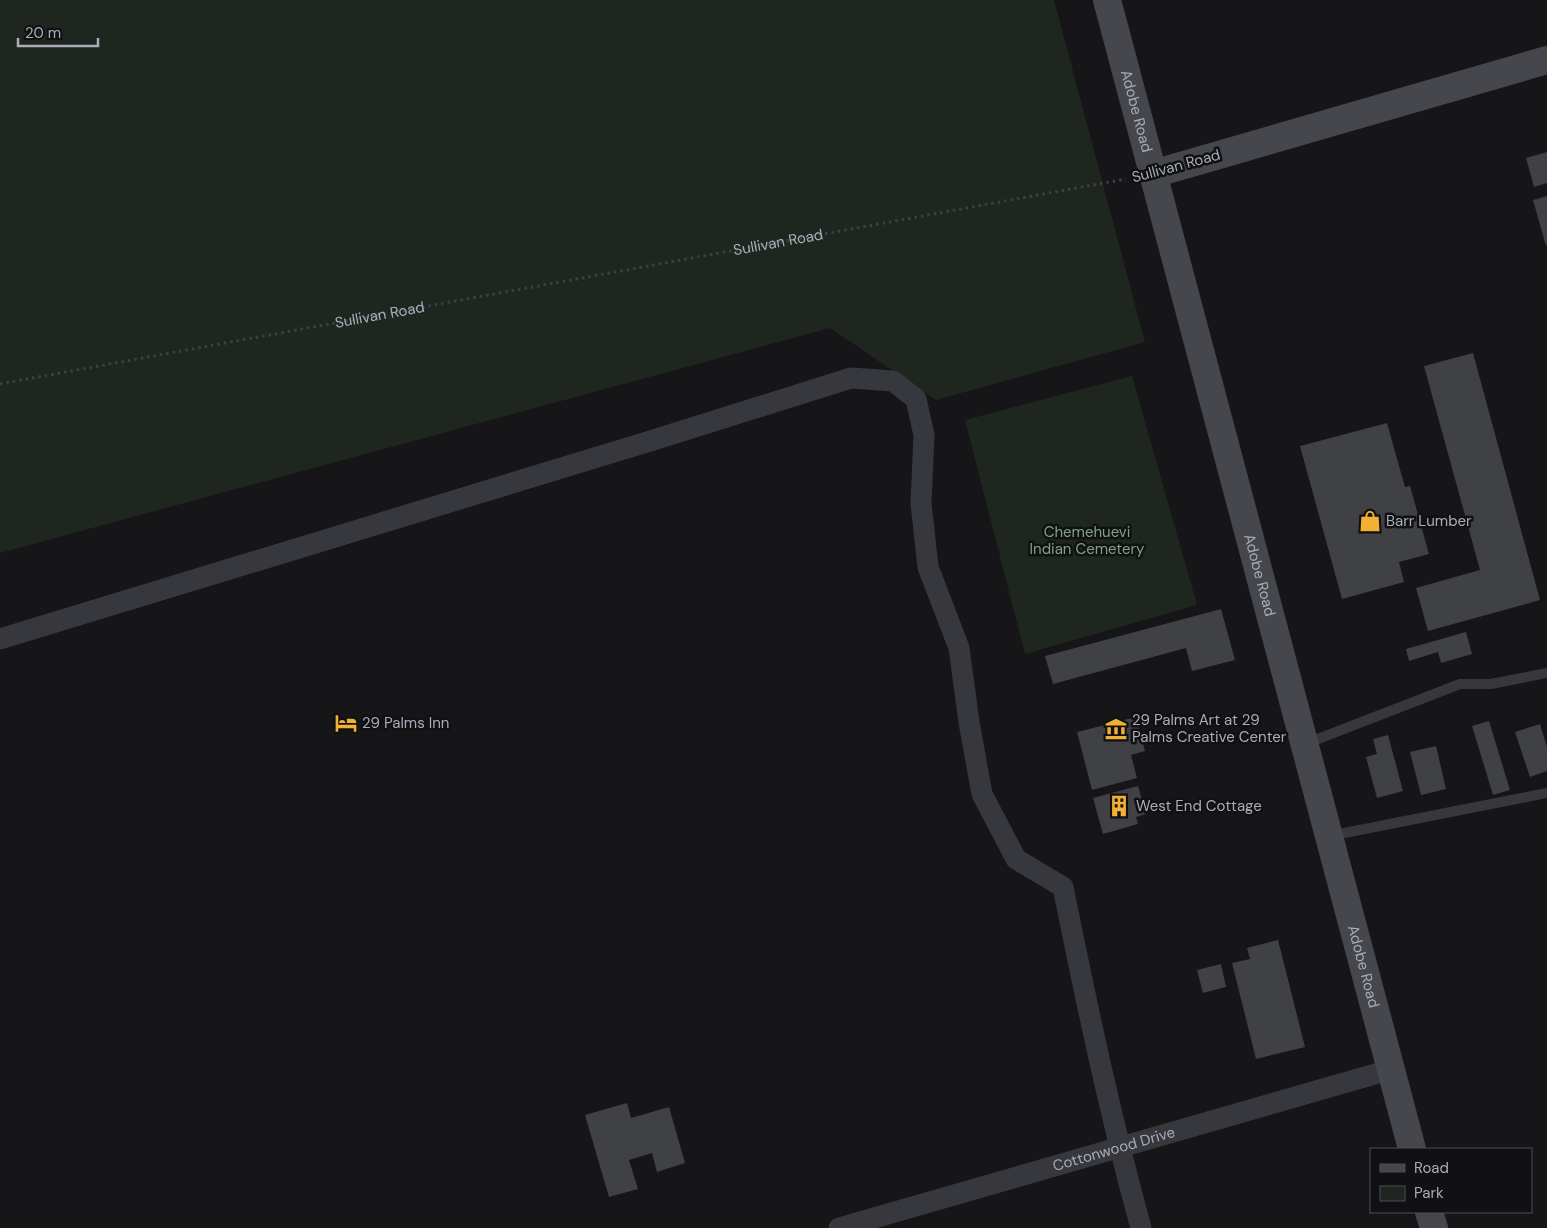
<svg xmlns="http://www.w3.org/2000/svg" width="1547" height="1228" font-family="'DM Sans',sans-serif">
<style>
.green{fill:#1e261f}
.building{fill:#404145}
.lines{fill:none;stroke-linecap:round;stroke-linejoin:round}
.path{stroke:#3d3f44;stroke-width:3;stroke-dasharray:2.5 4;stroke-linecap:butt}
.lane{stroke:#37383d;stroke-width:10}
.street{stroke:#37383d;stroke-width:21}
.secondary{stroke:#45474d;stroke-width:28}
.labels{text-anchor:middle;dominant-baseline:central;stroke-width:5;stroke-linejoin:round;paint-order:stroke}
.street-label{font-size:15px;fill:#a8adb8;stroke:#111113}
.poi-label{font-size:15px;fill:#a8adb8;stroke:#111113;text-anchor:start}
.park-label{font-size:15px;fill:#7fa381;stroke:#111113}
</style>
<rect width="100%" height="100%" fill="#161618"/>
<g class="green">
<polygon points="0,0 1054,0 1145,342 936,400 830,328 0,553"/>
<polygon points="1132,376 1197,605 1025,654 965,420"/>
</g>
<g class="building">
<polygon points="1547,152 1547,183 1534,187 1526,158"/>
<polygon points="1547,196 1547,245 1546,246 1533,200"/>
<polygon points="1473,353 1540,600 1428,631 1416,588 1480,570 1424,366"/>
<polygon points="1387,423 1405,487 1410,486 1429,554 1399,562 1404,582 1342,599 1300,446"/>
<polygon points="1221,609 1235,660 1192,671 1186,648 1053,684 1045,656"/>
<polygon points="1466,632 1472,654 1441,663 1438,652 1409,661 1406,649"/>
<polygon points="1136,717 1145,751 1131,755 1137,778 1092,790 1077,732"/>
<polygon points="1489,721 1510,790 1493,795 1472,726"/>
<polygon points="1540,724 1547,747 1547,771 1530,777 1515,732"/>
<polygon points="1388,735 1403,791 1377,798 1366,757 1377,754 1373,739"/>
<polygon points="1436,746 1446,789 1421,795 1410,752"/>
<polygon points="1138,786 1146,814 1136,817 1138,824 1103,834 1093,798"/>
<polygon points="1278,940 1305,1047 1256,1059 1232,963 1250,959 1247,948"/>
<polygon points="1221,964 1226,987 1203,993 1197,970"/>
<polygon points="627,1103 631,1118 669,1107 685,1163 657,1172 652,1153 629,1160 638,1189 609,1197 585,1115"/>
</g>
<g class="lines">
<path class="path" id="s1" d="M0 384 1126 179"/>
<g class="lane">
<polyline points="1305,744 1460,684 1491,684 1547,673"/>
<polyline points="1329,836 1547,793"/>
</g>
<g class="street">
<path d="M0 639 647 442 851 378 893 381 916 399 924 435 921 503 928 567 959 648 969 722 982 794 1016 859 1063 887C1086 1001 1110 1115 1141 1228"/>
<path id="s2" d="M839 1228 1389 1070"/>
</g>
<g class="secondary">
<path id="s3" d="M1107 0 1412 1149"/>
<polyline points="1153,174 1547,60"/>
<polyline points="1429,1212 1434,1228"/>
</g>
</g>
<defs>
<g id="shop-bare" transform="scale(1.725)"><path d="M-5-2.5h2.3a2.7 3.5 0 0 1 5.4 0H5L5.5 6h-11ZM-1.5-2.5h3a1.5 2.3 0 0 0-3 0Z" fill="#f2b134" stroke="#111113" stroke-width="2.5" paint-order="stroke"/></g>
<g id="hotel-bare" transform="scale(1.725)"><path d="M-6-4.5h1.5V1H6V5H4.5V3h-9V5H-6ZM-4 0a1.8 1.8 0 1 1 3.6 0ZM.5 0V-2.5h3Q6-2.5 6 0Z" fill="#f2b134" stroke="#111113" stroke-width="2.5" paint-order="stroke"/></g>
<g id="museum-bare" transform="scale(1.725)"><path d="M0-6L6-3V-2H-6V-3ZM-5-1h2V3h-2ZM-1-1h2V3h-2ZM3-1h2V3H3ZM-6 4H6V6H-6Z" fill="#f2b134" stroke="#111113" stroke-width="2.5" paint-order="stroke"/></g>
<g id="building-bare" transform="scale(1.725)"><path d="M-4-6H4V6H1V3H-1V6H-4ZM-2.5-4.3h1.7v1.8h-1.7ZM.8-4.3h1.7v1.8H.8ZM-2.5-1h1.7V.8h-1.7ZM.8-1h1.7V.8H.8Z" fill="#f2b134" stroke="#111113" stroke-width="2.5" paint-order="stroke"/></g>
</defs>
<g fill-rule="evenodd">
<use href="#shop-bare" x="1370" y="521"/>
<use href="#hotel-bare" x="346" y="723"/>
<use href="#museum-bare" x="1116" y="729"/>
<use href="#building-bare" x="1119" y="806"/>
</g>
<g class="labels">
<g class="street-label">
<text stroke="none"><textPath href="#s3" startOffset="115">Adobe Road</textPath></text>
<text transform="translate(1176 166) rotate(-15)">Sullivan Road</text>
<text stroke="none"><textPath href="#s1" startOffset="791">Sullivan Road</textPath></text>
<text stroke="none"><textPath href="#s1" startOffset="386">Sullivan Road</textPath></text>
<text stroke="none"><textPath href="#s3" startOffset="595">Adobe Road</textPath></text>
<text stroke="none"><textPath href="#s3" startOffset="1000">Adobe Road</textPath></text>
<text stroke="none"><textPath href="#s2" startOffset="286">Cottonwood Drive</textPath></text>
</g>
<g class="poi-label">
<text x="1386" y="521">Barr Lumber</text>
<text x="1132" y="720">29 Palms Art at 29<tspan x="1132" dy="17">Palms Creative Center</tspan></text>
<text x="362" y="723">29 Palms Inn</text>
<text x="1136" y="806">West End Cottage</text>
</g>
<g class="park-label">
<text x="1087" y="532">Chemehuevi<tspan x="1087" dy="17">Indian Cemetery</tspan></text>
</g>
</g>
<rect x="1370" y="1148" width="162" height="65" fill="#111113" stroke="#4d4f55"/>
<rect x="1380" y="1164" width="25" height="8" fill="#45474d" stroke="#4d4f55"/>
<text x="1414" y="1173" font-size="15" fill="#a8adb8">Road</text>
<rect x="1380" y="1186" width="25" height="15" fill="#1e261f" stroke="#4d4f55"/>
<text x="1414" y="1198" font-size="15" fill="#a8adb8">Park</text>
<path d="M18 38v8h80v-8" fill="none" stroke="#a8adb8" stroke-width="2.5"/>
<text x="25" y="38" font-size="15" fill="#a8adb8" stroke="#111113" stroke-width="4" paint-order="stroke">20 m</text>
</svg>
